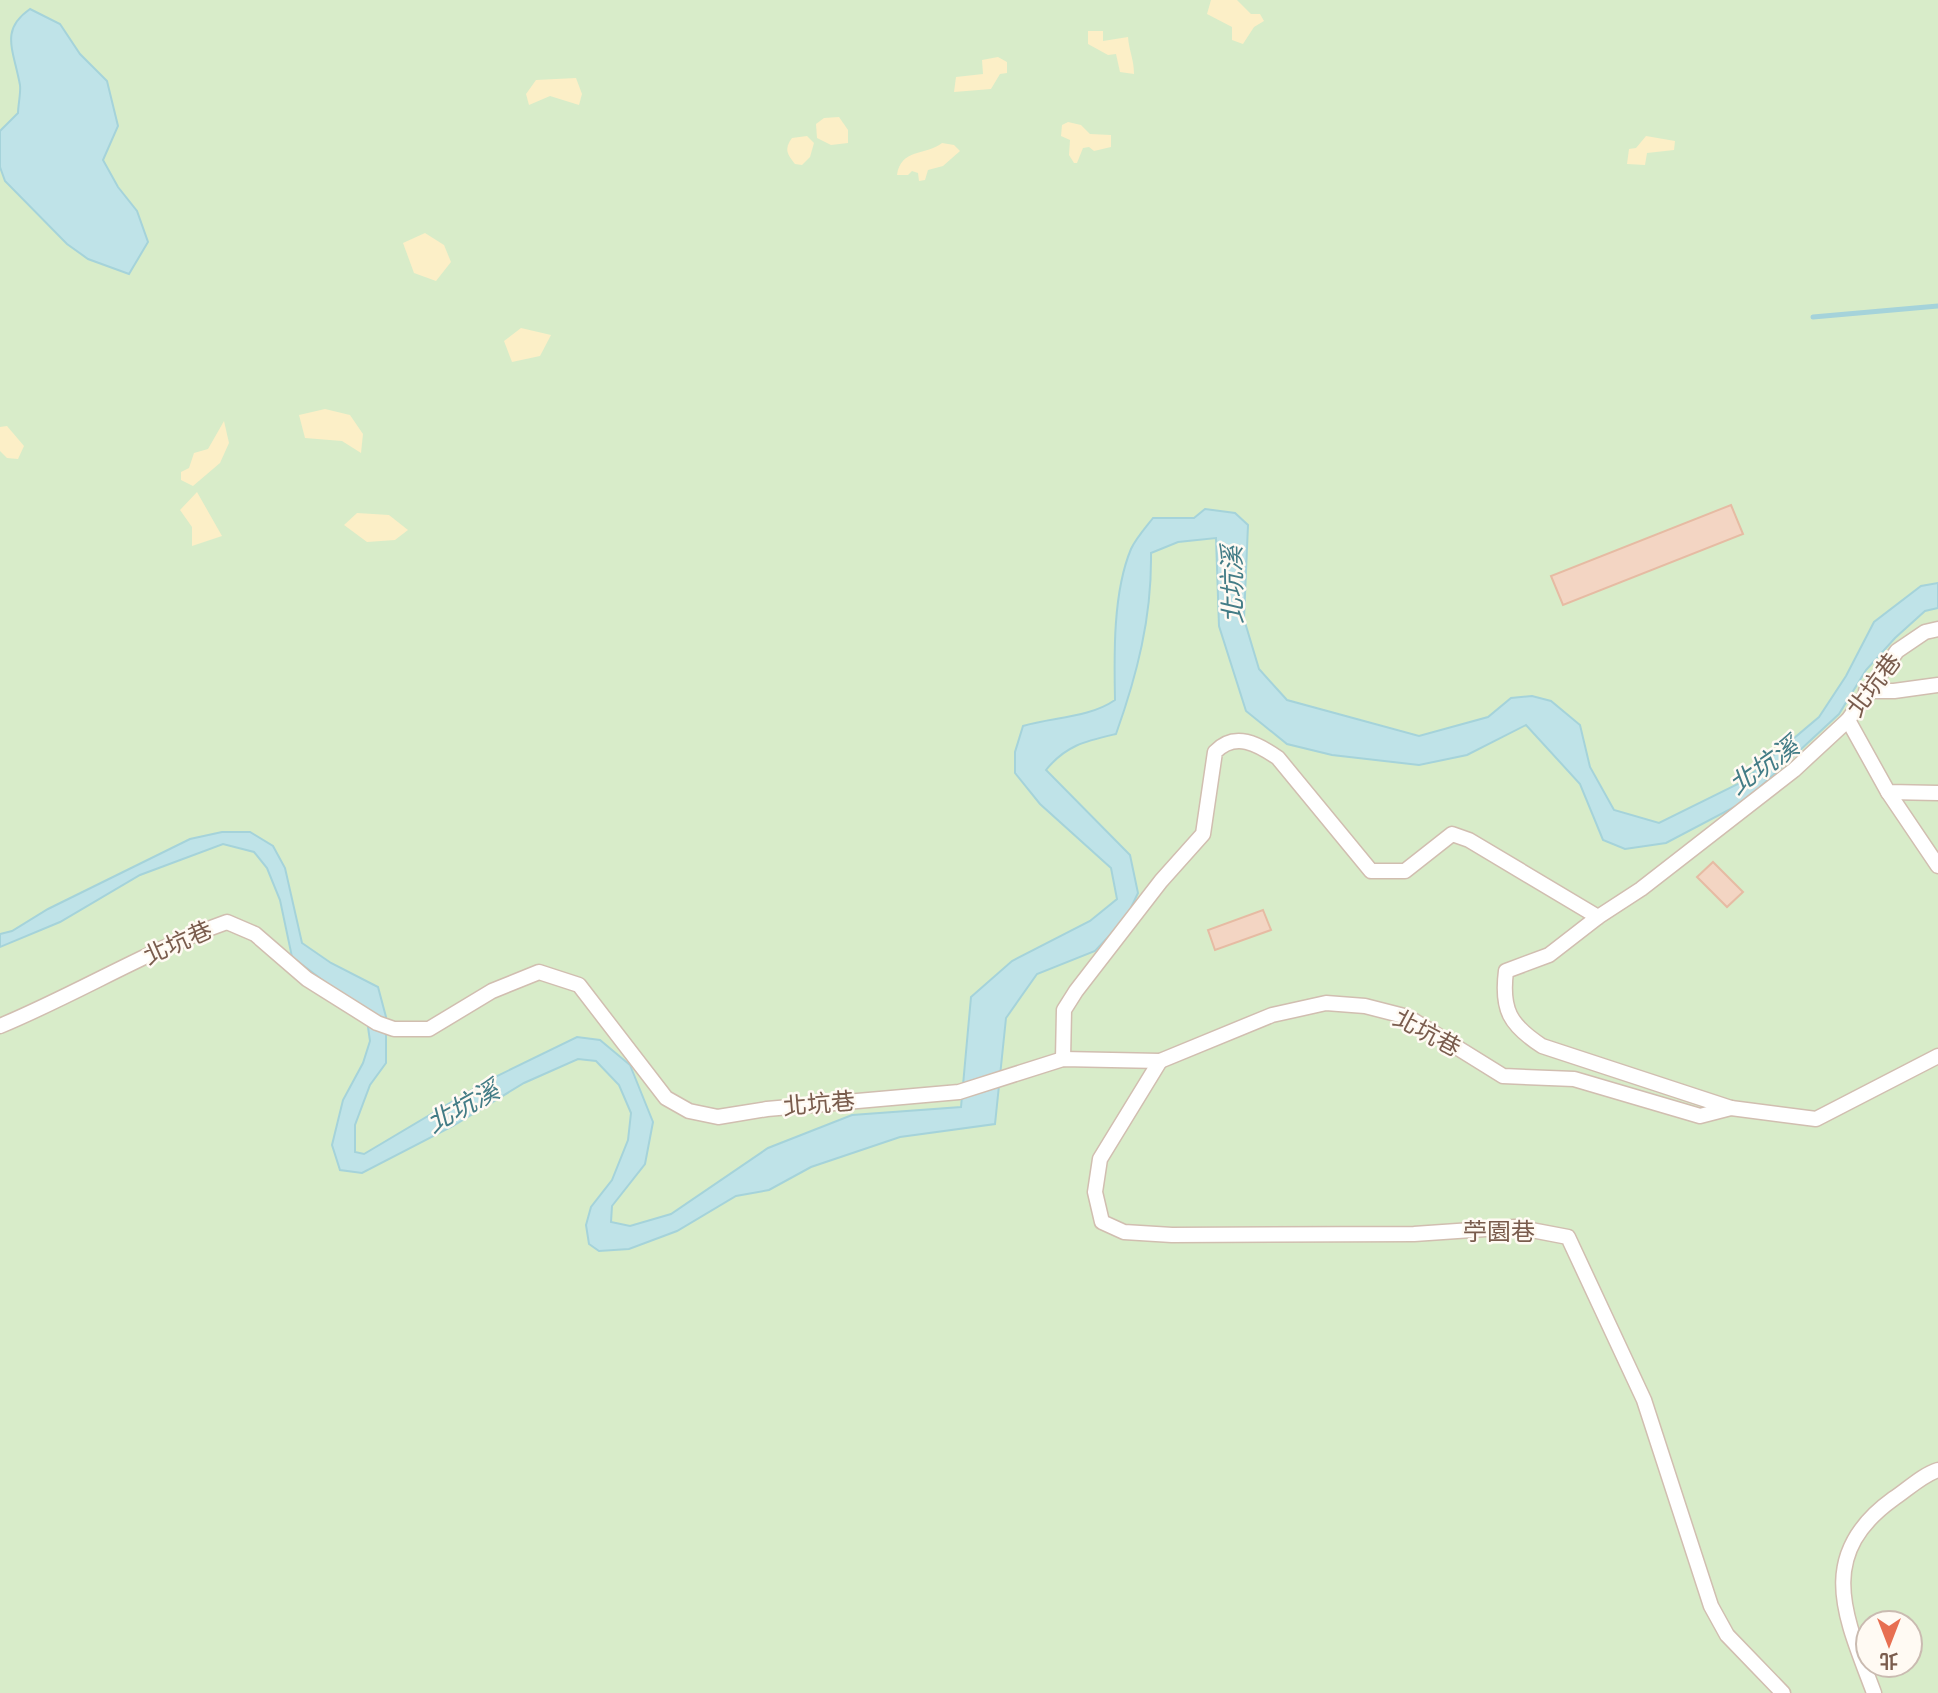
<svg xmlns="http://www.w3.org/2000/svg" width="1938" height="1693" font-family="Karla,'Noto Sans TC',sans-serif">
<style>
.green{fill:#d8ecc9;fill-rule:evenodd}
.sand{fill:#fcefc7}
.water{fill:#bfe3e8;stroke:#a5d3da;stroke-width:2}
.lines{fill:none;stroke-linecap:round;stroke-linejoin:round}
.stream{stroke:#a5d3da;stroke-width:5}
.building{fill:#f3d5c3;stroke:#e6bba3;stroke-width:2}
.street-casing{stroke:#d1beb0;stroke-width:17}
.street{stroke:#fff;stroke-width:14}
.labels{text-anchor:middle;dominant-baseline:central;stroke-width:5;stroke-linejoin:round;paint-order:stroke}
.street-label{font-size:24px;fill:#7a5c4d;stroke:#fffaf3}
.water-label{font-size:26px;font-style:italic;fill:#437c86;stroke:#fffaf3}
</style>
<rect width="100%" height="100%" fill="#fdf6ec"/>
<path class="green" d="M0 0H1938V1693H0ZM1868 1623H1910V1665H1868Z"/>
<g class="sand">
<polygon points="1211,0 1237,0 1251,14 1260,14 1264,21 1254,27 1243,44 1232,40 1232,27 1207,14"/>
<path d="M1088 31H1103V41L1128 37C1129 51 1134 59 1134 74L1120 72 1116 54 1108 55 1088 44Z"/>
<polygon points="998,57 1007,62 1007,73 1000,74 991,89 954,92 956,77 983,74 982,60"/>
<polygon points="576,78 582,94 579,105 550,96 529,105 526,94 536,80"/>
<polygon points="839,117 848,130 848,143 831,145 817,138 816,124 824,118"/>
<polygon points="1068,122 1081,125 1090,134 1111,135 1111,147 1094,151 1089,147 1083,148 1077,163 1074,163 1069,155 1070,140 1061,136 1062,125"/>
<path d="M807 136 814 143 810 157 802 165 795 164C787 154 784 149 792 138Z"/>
<polygon points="1646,136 1675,141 1674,150 1647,153 1645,165 1627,164 1629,149 1636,148"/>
<path d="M942 143 954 145 960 151 943 166 928 170 925 180 919 181 918 173 912 171 908 175H897C901 148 925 156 942 143Z"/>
<polygon points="425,233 444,245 451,262 436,281 414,273 403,243"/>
<polygon points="521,328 551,335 540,356 512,362 504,341"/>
<polygon points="325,409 350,415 363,434 361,453 342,441 305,438 299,415"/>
<polygon points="224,421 229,443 220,463 193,486 181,480 181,472 189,468 194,453 208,449"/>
<polygon points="7,426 24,446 18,459 7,458 0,451 0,427"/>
<polygon points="197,492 222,536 192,546 192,527 180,510"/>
<polygon points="357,513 389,515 408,530 395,540 367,542 344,525"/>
</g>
<g class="water">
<path d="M30 9 60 24 80 54 107 81 118 126 103 160 118 187 137 211 148 242 129 274 88 259 67 244 5 181 0 167V131L18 113C18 105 21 93 20 85 13 48 0 30 30 9Z"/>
<path d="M1205 509 1235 513 1248 525 1244 619 1259 669 1287 700 1419 736 1488 717 1511 698 1532 696 1551 701 1580 725 1590 767 1614 810 1659 823 1742 782 1819 717 1846 676 1874 622 1921 586 1938 583V608L1925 611 1895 638 1866 670 1839 714 1744 802 1666 843 1625 849 1603 840 1580 784 1526 725 1467 755 1419 765 1332 755 1287 744 1246 711 1219 626 1216 538 1178 542 1151 553C1152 617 1137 675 1116 734 1086 741 1066 745 1046 770L1130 855 1138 893 1126 918 1095 951 1037 974 1006 1018 995 1124 900 1137 811 1167 769 1190 736 1196 677 1231 629 1249 599 1251 589 1244 586 1225 591 1207 612 1180 628 1140 631 1113 619 1085 596 1061 578 1059 524 1083 453 1126 362 1173 340 1170 332 1145 343 1100 363 1063 370 1041 366 1013 292 957 280 900 267 868 254 852 223 844 140 875 60 922 0 947V934L12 931 48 909 190 839 222 832H250L273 846 285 868 302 943 331 963 378 987 386 1017V1063L370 1085 355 1125V1152L364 1154 487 1081 577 1037 600 1040 630 1065 653 1122 645 1164 612 1206 611 1222 630 1226 671 1214 768 1148 852 1115 961 1107 971 997 1012 961 1090 921 1117 899 1111 868 1040 804 1015 773V752L1023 726C1053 717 1089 718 1115 700 1114 654 1113 592 1131 549 1136 538 1146 527 1153 518H1194Z"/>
</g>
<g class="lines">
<polyline class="stream" points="1813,317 1938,306"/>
</g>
<g class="building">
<polygon points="1731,505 1743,534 1563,605 1551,576"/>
<polygon points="1713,862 1743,892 1727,907 1697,877"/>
<polygon points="1263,910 1271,930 1215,950 1208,930"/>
</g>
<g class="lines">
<g class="street-casing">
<g id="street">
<polyline points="1866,691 1894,691 1938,685"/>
<polyline points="1848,720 1888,792 1938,793"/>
<polyline points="1888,792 1938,866"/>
<path d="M0 1026C77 994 148 950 227 922L255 934 307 979 377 1023 394 1029H429L492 991 539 972 579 985 666 1098 689 1111 718 1117 767 1109 959 1092 1063 1059 1160 1061 1272 1015 1326 1003 1365 1006 1408 1017 1503 1076 1574 1079 1700 1116 1731 1108 1816 1119 1938 1056"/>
<path d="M1063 1059 1064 1010 1076 991 1161 881 1203 834 1215 752C1235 731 1258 744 1278 758L1371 871H1405L1452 834 1469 840 1598 917"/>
<polyline points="1160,1061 1100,1159 1095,1192 1102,1222 1124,1232 1172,1235 1414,1234 1515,1227 1568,1237 1644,1400 1711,1606 1727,1635 1783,1693"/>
<path d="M1731 1108 1542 1046C1510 1025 1501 1010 1506 971L1549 955 1598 917 1641 889 1794 770 1848 720 1897 651 1925 632 1938 629"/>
<path d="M1874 1693C1846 1618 1814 1556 1893 1499 1907 1490 1922 1475 1938 1470"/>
</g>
</g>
<use href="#street" class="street"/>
</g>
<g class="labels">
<g class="street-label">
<text transform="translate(1874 685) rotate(-53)">北坑巷</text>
<text transform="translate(178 943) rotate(-24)">北坑巷</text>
<text transform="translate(1427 1033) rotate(28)">北坑巷</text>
<text transform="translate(819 1104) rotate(-5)">北坑巷</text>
<text x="1499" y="1232">苧園巷</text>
</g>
<g class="water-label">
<text transform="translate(1233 585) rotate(-91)">北坑溪</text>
<text transform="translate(1764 766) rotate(-35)">北坑溪</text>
<text transform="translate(463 1107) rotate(-29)">北坑溪</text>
</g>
</g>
<g transform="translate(1889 1644) rotate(180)"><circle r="33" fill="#fffaf3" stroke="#cabbb1" stroke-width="2"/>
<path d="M0-5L12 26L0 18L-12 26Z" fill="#e76f51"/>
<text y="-10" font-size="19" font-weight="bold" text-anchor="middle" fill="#7a5c4d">北</text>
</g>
</svg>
